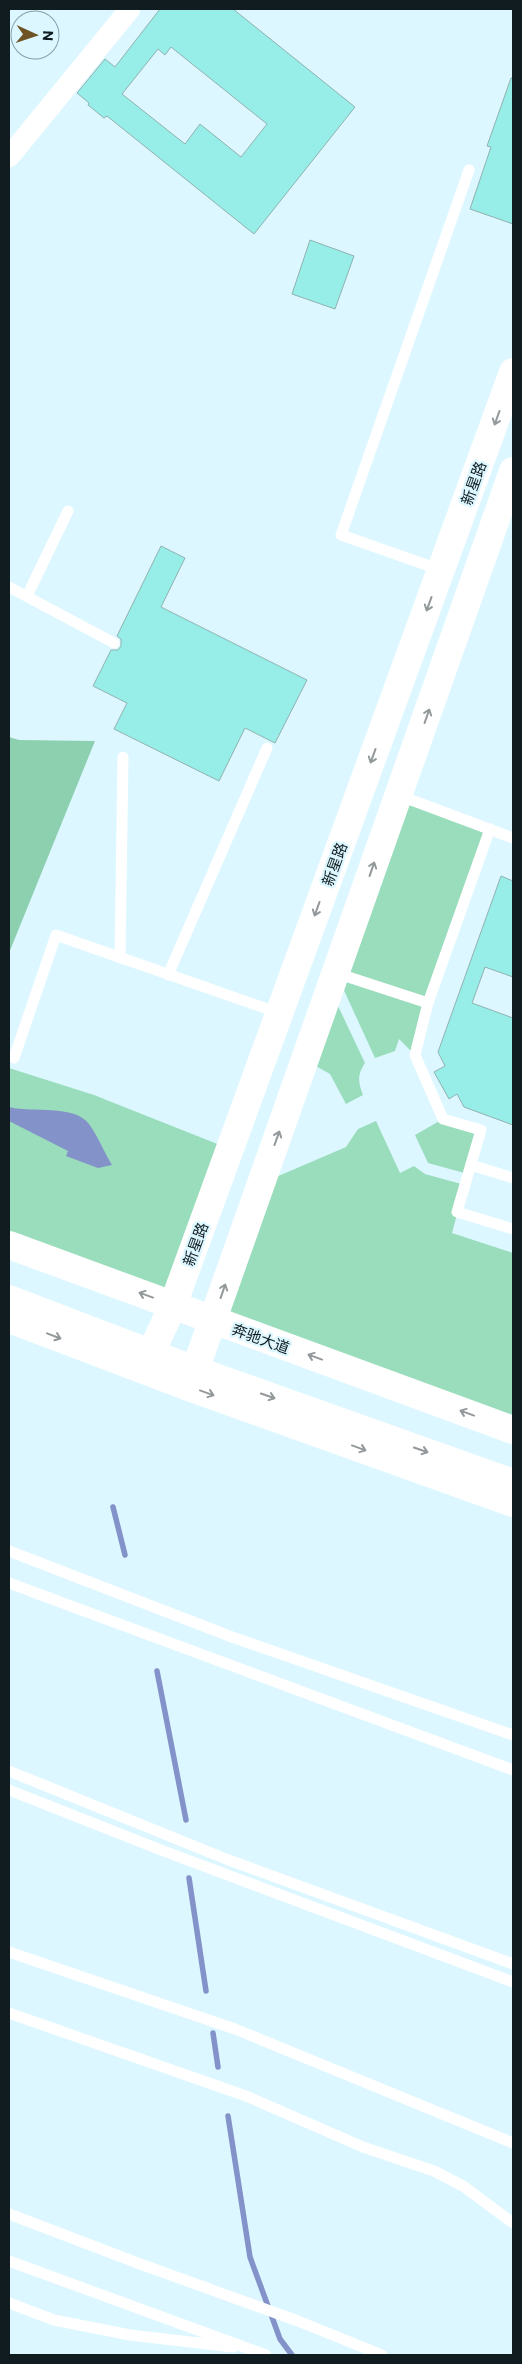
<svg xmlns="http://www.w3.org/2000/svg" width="522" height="2364" font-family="Commissioner,'Noto Sans SC',sans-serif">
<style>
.green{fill:#9addbc}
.forest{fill:#8dd0af}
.water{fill:#8392c8}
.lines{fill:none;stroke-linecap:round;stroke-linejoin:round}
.stream{stroke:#8392c8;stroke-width:5.5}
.building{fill:#97ede7;stroke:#90b2af;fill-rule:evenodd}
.service{stroke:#fff;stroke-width:11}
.minor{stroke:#fff;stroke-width:21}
.tertiary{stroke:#fff;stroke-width:28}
.secondary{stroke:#fff;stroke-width:28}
.primary{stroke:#fff;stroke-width:28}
.oneway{stroke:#93999b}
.labels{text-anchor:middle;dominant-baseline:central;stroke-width:4.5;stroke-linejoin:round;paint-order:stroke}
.street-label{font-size:15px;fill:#101c20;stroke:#dcf7ff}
</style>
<rect width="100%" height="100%" fill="#dcf7ff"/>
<g class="green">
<polygon points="398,795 490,829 415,1055 399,1039 395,1051 375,1058 336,973"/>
<path d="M330 989 365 1063C357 1075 358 1082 363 1095L346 1104 330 1074 305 1060Z"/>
<polygon points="9,1068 94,1095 230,1149 173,1305 9,1245"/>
<polygon points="443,1119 481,1130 468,1174 428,1163 415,1135"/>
<polygon points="376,1121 400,1173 414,1166 425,1174 465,1185 452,1233 513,1253 513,1430 213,1320 262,1183 346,1147 358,1129"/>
</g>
<polygon class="forest" points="9,737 19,740 95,741 9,953"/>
<path class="water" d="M9 1107C32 1113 74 1104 89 1124 98 1136 104 1152 112 1165L98 1168 66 1156 68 1151 9 1121Z"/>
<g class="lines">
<g class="stream">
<polyline points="113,1507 125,1555"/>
<polyline points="157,1671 186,1820"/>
<polyline points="189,1878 206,1991"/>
<polyline points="213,2033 218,2067"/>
<polyline points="228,2116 250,2257 280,2339 292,2355"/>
</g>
</g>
<g class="building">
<path d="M160 9H233L355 107 254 234 107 116 104 118 88 105 89 103 77 93 105 59 115 67ZM171 47 267 124 241 157 200 124 185 144 122 94 158 49 165 55Z"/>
<polygon points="511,78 513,78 513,224 470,209 491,147 487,146"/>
<polygon points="310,240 354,256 335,309 292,294"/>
<polygon points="161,546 185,558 161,607 307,680 275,743 245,728 219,781 114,729 127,703 93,686 111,650 118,650 121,646 121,639 117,636"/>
<polygon points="501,876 513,881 513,977 485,967 472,1003 513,1018 513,1125 464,1107 457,1094 449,1099 434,1072 445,1066 438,1052"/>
</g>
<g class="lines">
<g class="service">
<polyline points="441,570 341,535 469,170"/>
<polyline points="9,587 114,643"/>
<polyline points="27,596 68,511"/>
<polyline points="398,795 513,838"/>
<polyline points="120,958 123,757"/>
<polyline points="336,973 428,1003 415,1055 443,1119 481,1130 457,1212 513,1229"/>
<polyline points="168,975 267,748"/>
<polyline points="428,1003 490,829"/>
<polyline points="14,1058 56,935 279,1013"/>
<polyline points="471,1165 513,1178"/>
<polyline points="9,1551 232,1637 513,1735"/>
<polyline points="9,1583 513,1770"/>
<polyline points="9,1771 226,1859 513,1964"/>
<polyline points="9,1790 161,1850 513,1982"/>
<polyline points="9,1952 235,2029 513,2143"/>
<polyline points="9,2013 246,2096 363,2147 434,2171 463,2186 513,2223"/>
<polyline points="9,2214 143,2265 298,2321 382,2355"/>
<polyline points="9,2261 266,2355"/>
<polyline points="9,2303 54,2320 130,2335 233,2347"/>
</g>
<polyline class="minor" points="9,157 130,9"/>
<polyline class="tertiary" points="9,1319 191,1388 513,1503"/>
<g class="secondary">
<polyline points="151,1353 173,1305 513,372"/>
<polyline points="195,1370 513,471"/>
</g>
<g class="primary">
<polyline points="9,1245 513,1430"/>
<polyline points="9,1299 195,1370 513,1483"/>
</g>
</g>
<defs><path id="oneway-shaft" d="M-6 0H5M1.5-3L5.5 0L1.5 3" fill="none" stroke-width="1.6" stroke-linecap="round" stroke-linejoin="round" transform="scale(1.25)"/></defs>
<g class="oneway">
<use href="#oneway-shaft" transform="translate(497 418) rotate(110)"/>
<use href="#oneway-shaft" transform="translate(429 604) rotate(110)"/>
<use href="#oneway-shaft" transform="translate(427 716) rotate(-71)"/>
<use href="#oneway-shaft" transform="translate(373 756) rotate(110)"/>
<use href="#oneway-shaft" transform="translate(372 869) rotate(-71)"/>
<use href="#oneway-shaft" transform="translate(317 909) rotate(110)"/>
<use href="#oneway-shaft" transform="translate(277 1138) rotate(-70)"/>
<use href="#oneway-shaft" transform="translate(223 1291) rotate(-71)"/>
<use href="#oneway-shaft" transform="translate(146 1295) rotate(-160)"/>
<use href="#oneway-shaft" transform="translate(54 1336) rotate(21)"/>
<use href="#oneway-shaft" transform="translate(315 1357) rotate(-160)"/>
<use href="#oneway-shaft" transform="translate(207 1393) rotate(20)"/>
<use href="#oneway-shaft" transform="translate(268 1396) rotate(19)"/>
<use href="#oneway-shaft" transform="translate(467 1413) rotate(-160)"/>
<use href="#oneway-shaft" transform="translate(359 1448) rotate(20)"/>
<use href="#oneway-shaft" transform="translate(421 1450) rotate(19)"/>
</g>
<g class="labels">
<g class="street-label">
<text transform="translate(473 483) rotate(-70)">新星路</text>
<text transform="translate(334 864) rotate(-70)">新星路</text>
<text transform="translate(195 1244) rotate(-70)">新星路</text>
<text transform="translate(261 1338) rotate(20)">奔驰大道</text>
</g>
</g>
<rect width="522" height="2364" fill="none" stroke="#101c20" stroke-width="20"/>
<g transform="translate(35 35) rotate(93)"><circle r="24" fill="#dcf7ff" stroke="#8a9fa6"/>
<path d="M0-4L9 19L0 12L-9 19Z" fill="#6e5425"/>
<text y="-8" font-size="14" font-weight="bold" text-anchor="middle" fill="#101c20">N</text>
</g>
</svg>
